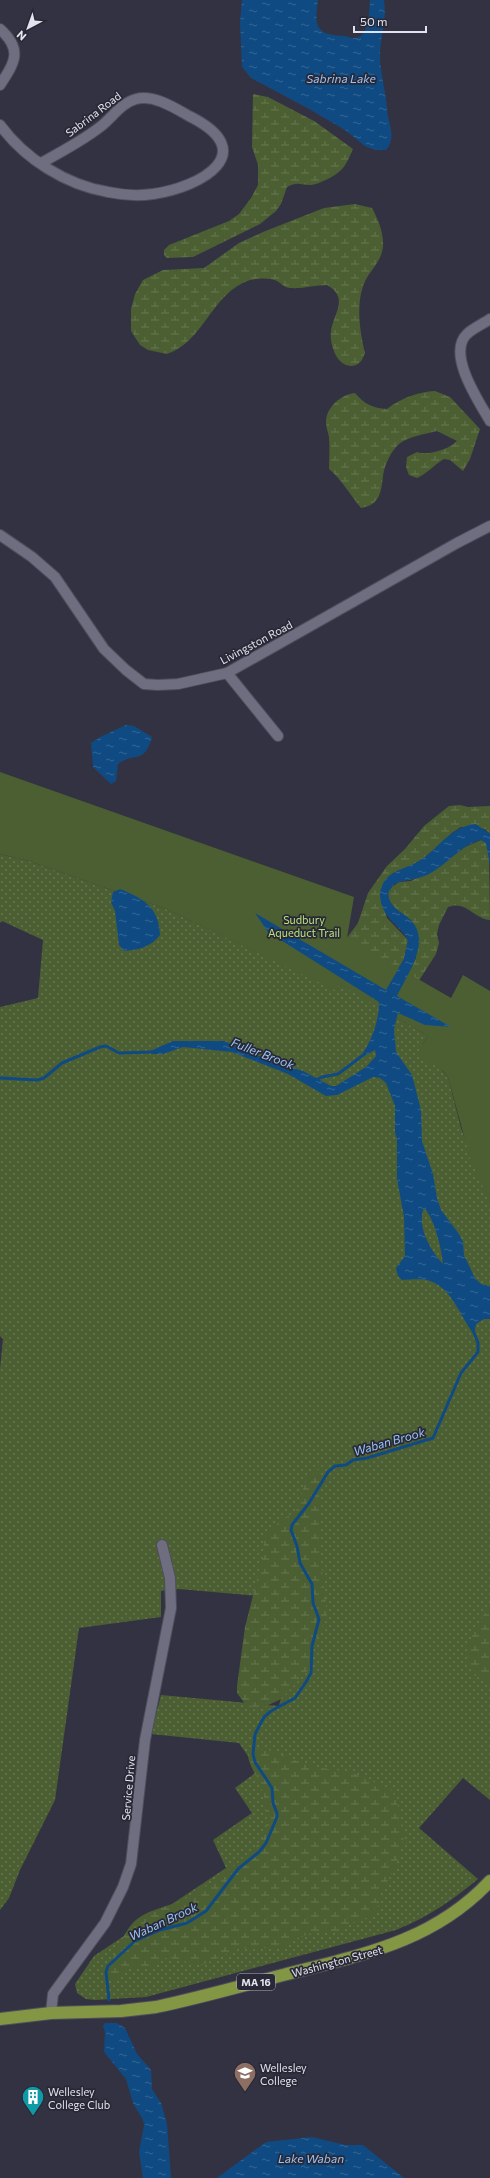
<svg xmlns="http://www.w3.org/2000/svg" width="490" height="2178" font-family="Commissioner,sans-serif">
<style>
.grass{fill:url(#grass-dots)}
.wetland{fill:url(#wetland-marsh)}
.park{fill:#4c5f32}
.water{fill:url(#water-ripples);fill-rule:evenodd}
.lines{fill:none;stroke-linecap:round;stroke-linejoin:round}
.stream{stroke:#0f4b82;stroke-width:3}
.street-casing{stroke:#4f4e5b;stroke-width:12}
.primary-casing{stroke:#4f4e5b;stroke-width:14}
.street{stroke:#6f6e80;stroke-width:10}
.primary{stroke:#839644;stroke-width:12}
.labels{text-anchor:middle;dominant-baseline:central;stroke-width:3.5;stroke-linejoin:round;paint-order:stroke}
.shield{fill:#292837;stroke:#ababb6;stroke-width:1}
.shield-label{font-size:10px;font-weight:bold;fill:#e3e3ed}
.street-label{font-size:11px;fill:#e3e3ed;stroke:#292837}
.park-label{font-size:11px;fill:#b9e37d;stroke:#292837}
.poi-label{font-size:11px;fill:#e3e3ed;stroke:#292837;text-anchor:start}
.water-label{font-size:12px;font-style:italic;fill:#98c4f4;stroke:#292837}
</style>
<defs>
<pattern id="grass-dots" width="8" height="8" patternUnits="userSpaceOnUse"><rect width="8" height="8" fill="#4c5f32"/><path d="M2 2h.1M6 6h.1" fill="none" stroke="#667650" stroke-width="1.8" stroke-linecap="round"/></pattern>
<pattern id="wetland-marsh" width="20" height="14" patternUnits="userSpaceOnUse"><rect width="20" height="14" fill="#4c5f32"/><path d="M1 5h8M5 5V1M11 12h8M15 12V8" fill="none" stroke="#667650"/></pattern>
<pattern id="water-ripples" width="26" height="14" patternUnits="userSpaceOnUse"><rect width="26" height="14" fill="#0f4b82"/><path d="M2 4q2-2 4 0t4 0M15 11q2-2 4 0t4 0" fill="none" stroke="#326594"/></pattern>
</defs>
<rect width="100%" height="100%" fill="#333242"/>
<path class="grass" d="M0 854 29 861 166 909 337 990 339 983 428 1036 421 1047 448 1077 461 1128 490 1203V1800L463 1778 419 1828 478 1879C451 1901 428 1917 396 1930L146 1997 95 2000 86 1999 77 1993 75 1984 94 1956 226 1868 213 1840 252 1813 235 1788 258 1771 239 1743 151 1734 161 1695 279 1706 303 1600 179 1589 161 1591V1617L79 1628 55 1800 20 1870 9 1898 0 1910V1369L3 1339 0 1336V1007L38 998 43 940 2 921 0 923Z"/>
<g class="wetland">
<path d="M253 94 268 97 314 121 353 149C350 155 347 164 342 169 337 175 320 184 311 185 301 185 297 181 287 187L281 204 276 211 260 224 193 257 167 258 164 255V250L169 245 229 221 239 214 251 198 258 185V165L252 147Z"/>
<path d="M355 204 372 208C379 221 387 240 381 255 377 266 367 274 363 286 356 307 360 332 365 353 363 358 361 363 356 365 338 371 329 345 331 331 333 314 350 298 327 285 315 285 303 289 290 288 285 288 282 284 277 281 270 278 257 278 250 280 212 292 204 342 167 354L148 350 140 345 131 331V309L135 294 143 280 163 270 204 268 239 243 263 232 324 208Z"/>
<path d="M435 391 450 397 480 429 470 459 463 471 450 460 444 459C434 465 428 473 417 478L409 475 406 467 407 457 417 452C427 456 450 449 457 441L437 431C426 434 409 436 399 444 391 451 384 466 383 476 381 492 380 505 361 508 350 495 343 481 329 469 329 459 330 448 329 437 328 432 326 427 326 422 326 407 342 394 355 393 364 404 373 408 387 409 401 398 418 392 435 391Z"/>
<polygon points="460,805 468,807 490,806 490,834 485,829 461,827 453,832 424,858 406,869 397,871 380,894 387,918 408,940 404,959 391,981 346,939 358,923 368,893 387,866 405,849 424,826 449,806"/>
<path d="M481 840 486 843 489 852 490 920C473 918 466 900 448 907L439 925 437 934 439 943 436 954 411 993 404 982 416 958 412 921C402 912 384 905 389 889L399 882 411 881 441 865 465 847Z"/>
<polygon points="323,1466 319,1480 320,1551 327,1615 315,1643 309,1669 281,1699 260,1709 246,1705 237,1693 237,1686 245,1627 263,1556 264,1539 278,1523 296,1511 306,1480"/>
<path d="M490 1606V1683L473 1675C462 1646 473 1630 490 1606Z"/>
<path d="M253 1748 275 1751 294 1760 321 1768 351 1772 392 1790 398 1806 404 1837 396 1866 381 1893 379 1905 370 1917 356 1921 336 1932 312 1933 295 1939 282 1948H241L202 1965 196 1963 191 1965 178 1959 165 1958 150 1967 130 1968 125 1971 122 1977 111 1980 107 1976C110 1963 123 1934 132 1924 144 1910 167 1907 183 1900 201 1892 259 1851 265 1833 270 1817 264 1793 258 1779 253 1770 247 1761 248 1751Z"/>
</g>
<polygon class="park" points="0,772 354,897 347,938 451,998 463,975 490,991 490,1203 470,1158 448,1077 443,1071 421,1057 421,1047 428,1036 339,984 337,991 166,909 29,861 0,854"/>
<g class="water">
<path d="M242 0H318C314 27 316 35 344 36 347 36 350 38 353 38 370 39 369 11 370 0H384C387 18 381 34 380 52 379 68 386 92 387 109 388 124 397 137 386 150H375L365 146 345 130 311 110 251 78 242 67 240 22Z"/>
<path d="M126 725 134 726 152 737C144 765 136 751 118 764L116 781 111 784 93 767 91 743 100 737Z"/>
<path d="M476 824 490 834V866L486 843 481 840C460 845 448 864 429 874 417 880 405 879 394 884L388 893C389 905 396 909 406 916 435 937 408 973 397 996L451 1027 425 1025 398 1013 394 1029 396 1052 412 1075 421 1110 422 1141 433 1174 437 1198 441 1210 459 1234 463 1242 464 1255 475 1278 481 1284 490 1286V1319H484L476 1324 474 1334C460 1317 453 1289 430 1281 421 1278 411 1280 402 1280L398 1276 396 1268 405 1256 404 1217 397 1179V1140L395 1132V1106L386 1083 380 1078 373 1077 337 1095 326 1096 288 1074 232 1052 183 1047 163 1054H153L148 1052 173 1041H224L271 1061 303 1071 331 1086H336L366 1067 376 1056 375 1050 359 1059C371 1042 379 1023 379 1002L268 932 255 913 386 990 404 959 408 940C398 923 381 918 380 895 380 888 384 880 389 876 397 869 410 867 419 861 439 849 450 826 476 824ZM424 1208C434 1217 442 1250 443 1264 431 1251 416 1226 424 1208Z"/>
<path d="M120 889C145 899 159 908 160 935 151 947 138 950 124 951L119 945 115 911 111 902 113 892Z"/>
<polygon points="105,2023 117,2023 125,2028 137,2054 151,2070 152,2089 161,2103 167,2124 171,2178 143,2178 139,2152 144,2125 143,2120 133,2103 126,2079 104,2052 105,2032 103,2026"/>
<polygon points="312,2137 345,2145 363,2145 404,2178 217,2178 266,2142"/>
</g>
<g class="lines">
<g class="stream">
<polyline points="0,1078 37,1080 44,1078 62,1063 100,1047 106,1046 119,1053 152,1052"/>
<polyline points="314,1081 322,1077 338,1074 362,1056"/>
<polyline points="109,2000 106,1972 108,1966 135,1941 160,1930 187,1923 206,1911 238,1869 259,1852 266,1843 277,1817 277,1813 273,1803 272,1788 255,1762 253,1754 255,1734 264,1717 271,1711 295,1698 306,1682 311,1673 312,1646 319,1619 313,1603 312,1584 300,1563 297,1546 291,1530 292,1525 309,1503 328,1472 335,1466 346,1465 353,1460 367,1458 433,1438 461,1373 478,1352 478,1343 473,1330"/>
</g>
<g class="street-casing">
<g id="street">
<path d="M0 29C23 50 15 62 0 85"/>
<path d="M0 125C25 159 66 185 108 192 122 195 139 196 153 194 202 187 262 152 189 116 175 108 153 94 136 99 121 103 112 118 100 127 82 141 61 152 41 163"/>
<path d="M490 319C483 324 473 328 467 334 446 354 480 403 490 421"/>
<polyline points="0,535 32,557 55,577 104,649 126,670 144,684 158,685 178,684 227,673 457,543 490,526"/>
<polyline points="227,673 278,736"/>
<polyline points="51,2013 53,1994 105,1923 123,1887 131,1864 145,1740 171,1608 170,1578 162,1545"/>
</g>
</g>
<g class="primary-casing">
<path id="primary" d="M0 2019 51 2013 121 2011 156 2007C199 1998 241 1986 283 1975 361 1955 433 1942 490 1881"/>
</g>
<use href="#street" class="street"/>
<use href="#primary" class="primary"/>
</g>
<defs>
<g id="university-pin" transform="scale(1.15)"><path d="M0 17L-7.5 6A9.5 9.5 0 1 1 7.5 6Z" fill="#8d6e63" stroke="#292837"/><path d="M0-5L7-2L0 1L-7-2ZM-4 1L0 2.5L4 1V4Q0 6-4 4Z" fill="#fff"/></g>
<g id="building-pin" transform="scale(1.15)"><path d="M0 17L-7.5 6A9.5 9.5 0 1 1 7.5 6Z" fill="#0f9aa8" stroke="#292837"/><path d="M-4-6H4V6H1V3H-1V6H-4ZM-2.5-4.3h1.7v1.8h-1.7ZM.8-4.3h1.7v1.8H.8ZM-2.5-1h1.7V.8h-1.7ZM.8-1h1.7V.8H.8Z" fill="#fff"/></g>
</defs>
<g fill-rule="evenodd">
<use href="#university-pin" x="245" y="2073"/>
<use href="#building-pin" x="33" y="2097"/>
</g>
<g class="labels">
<rect class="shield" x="237" y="1974" width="38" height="16" rx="3"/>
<g class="shield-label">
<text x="256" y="1982">MA 16</text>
</g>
<g class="street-label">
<text transform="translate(93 114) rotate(-37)">Sabrina Road</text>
<text transform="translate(256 642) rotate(-28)">Livingston Road</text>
<text transform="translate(128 1788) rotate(-85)">Service Drive</text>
<text transform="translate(337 1961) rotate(-15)">Washington Street</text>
</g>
<g class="park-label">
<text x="304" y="919">Sudbury<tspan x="304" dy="13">Aqueduct Trail</tspan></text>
</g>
<g class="poi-label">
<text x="260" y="2067">Wellesley<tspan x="260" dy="13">College</tspan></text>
<text x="48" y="2091">Wellesley<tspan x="48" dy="13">College Club</tspan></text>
</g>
<g class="water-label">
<text x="341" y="78">Sabrina Lake</text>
<text transform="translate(263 1053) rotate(21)">Fuller Brook</text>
<text transform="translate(389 1441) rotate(-16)">Waban Brook</text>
<text transform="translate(163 1921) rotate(-25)">Waban Brook</text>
<text x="311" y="2158">Lake Waban</text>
</g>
</g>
<g transform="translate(28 28) rotate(221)" stroke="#292837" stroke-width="3" paint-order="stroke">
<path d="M0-3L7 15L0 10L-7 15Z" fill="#e3e3ed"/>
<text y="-6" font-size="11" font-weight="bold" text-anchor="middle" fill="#e3e3ed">N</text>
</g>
<path d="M354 26v6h72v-6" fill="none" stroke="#e3e3ed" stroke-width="2"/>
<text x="360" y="26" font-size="12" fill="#e3e3ed" stroke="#292837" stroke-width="3" paint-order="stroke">50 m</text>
</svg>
